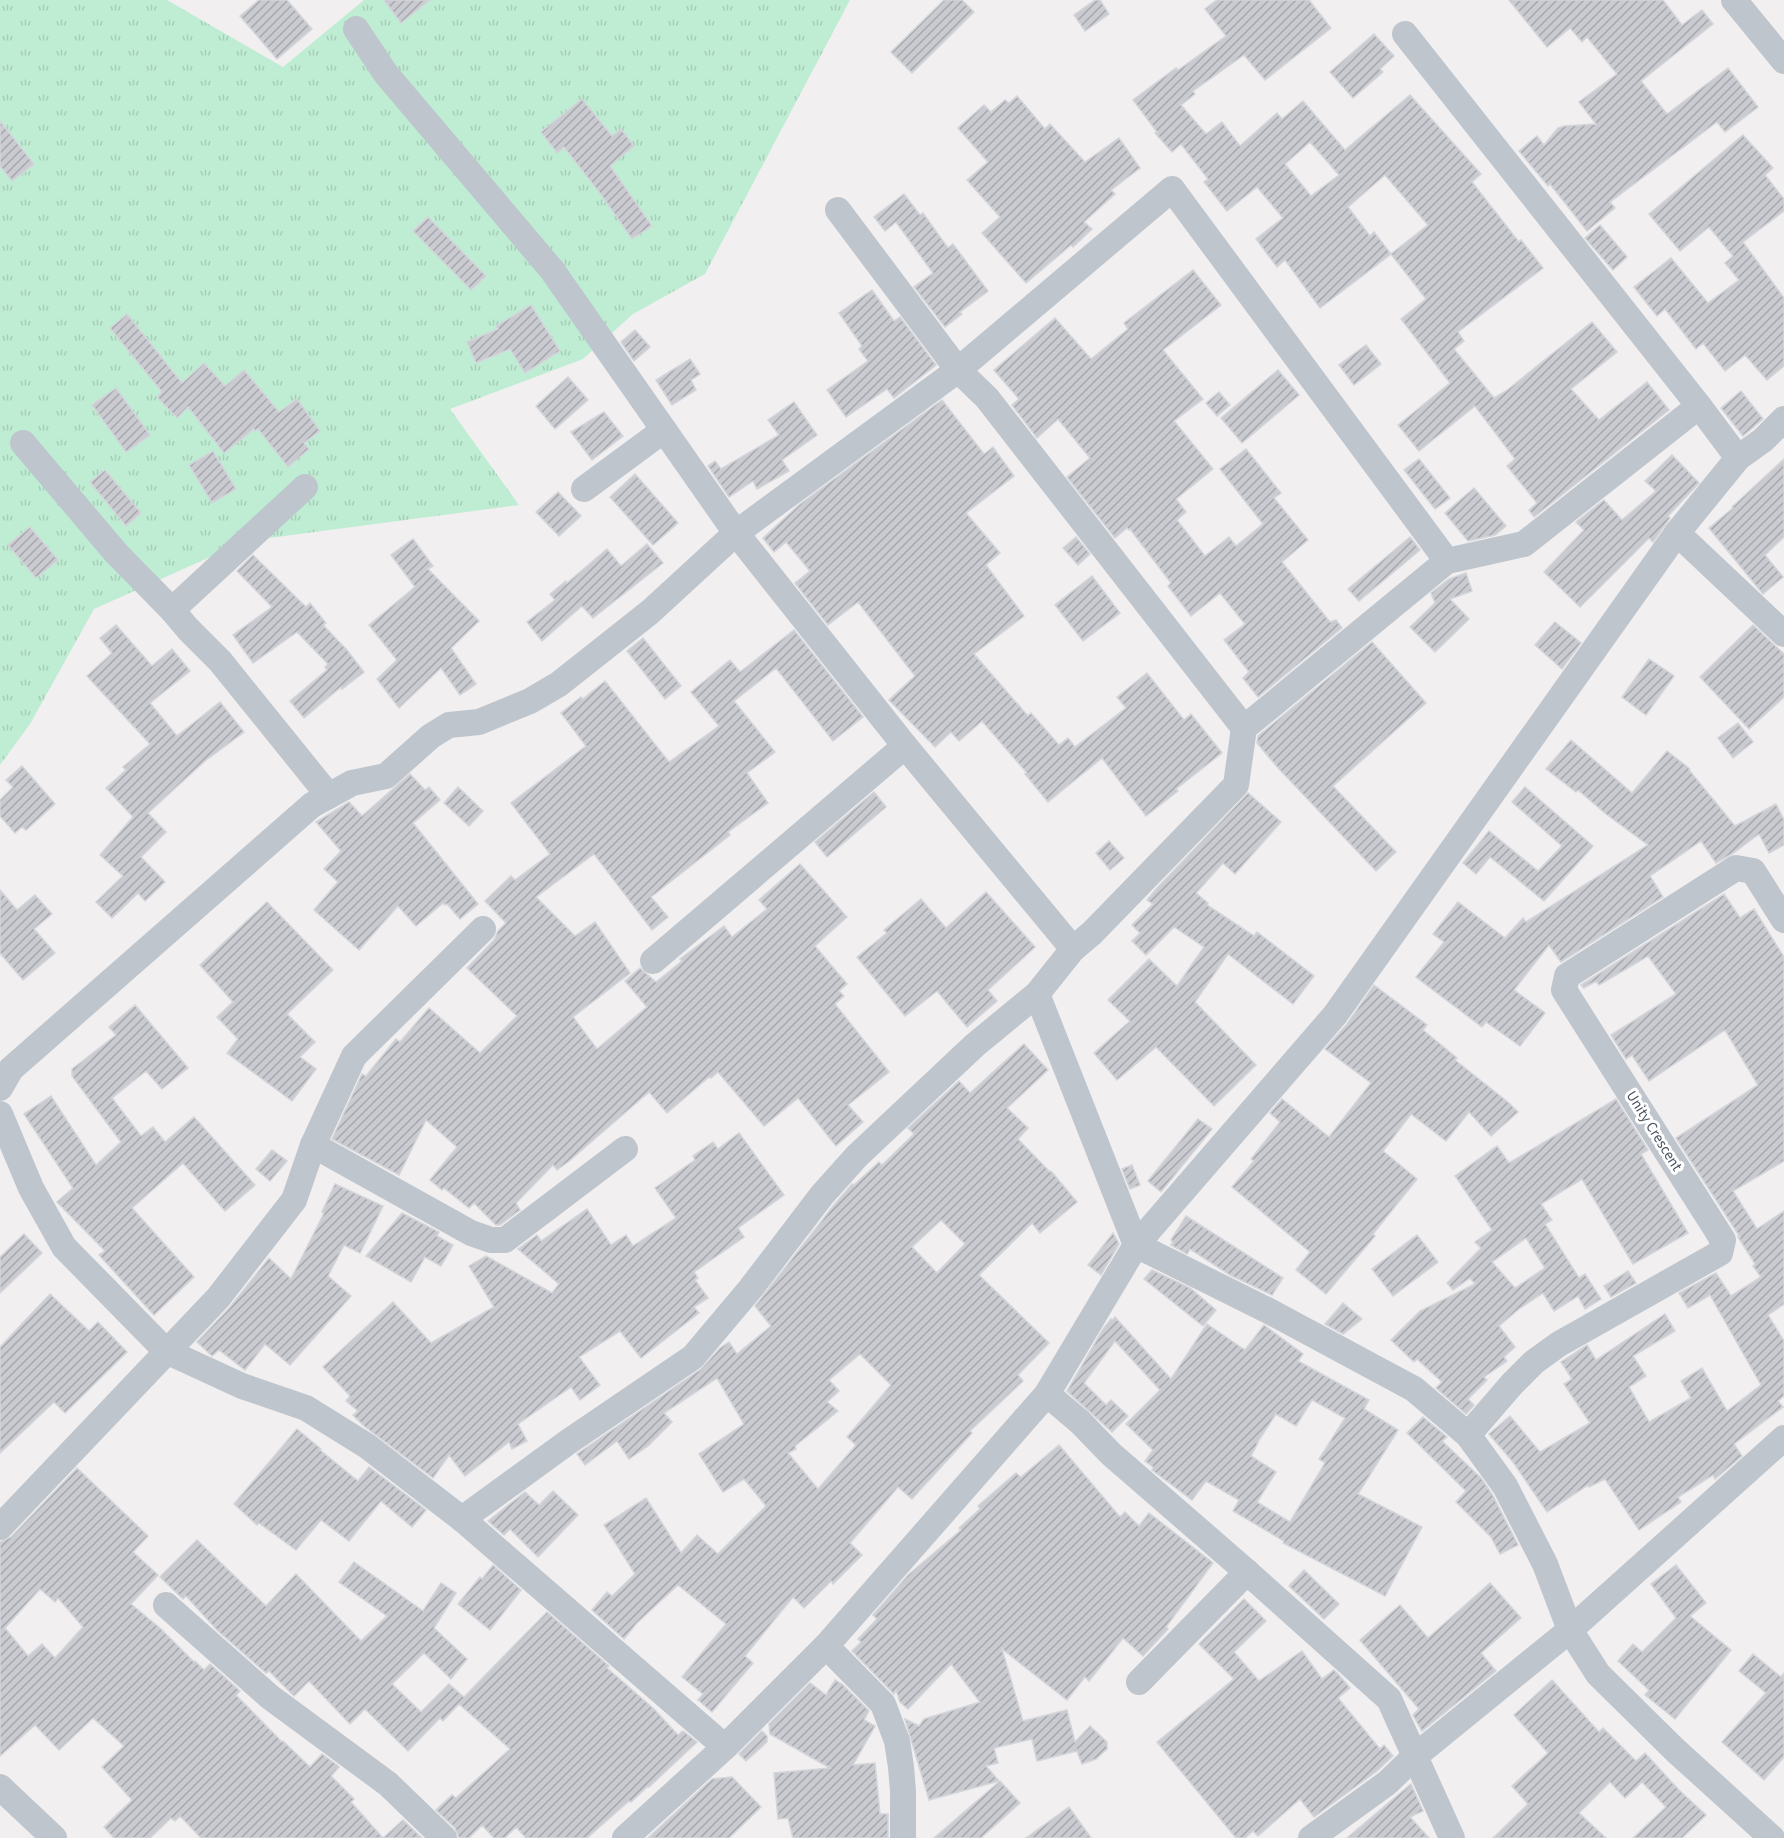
<svg xmlns="http://www.w3.org/2000/svg" width="1784" height="1838" font-family="'Source Sans 3',sans-serif">
<style>
.grass{fill:url(#grass-tufts)}
.building{fill:url(#building-hatch);stroke:#d3d5da;stroke-width:1.5;fill-rule:evenodd}
.lines{fill:none;stroke-linecap:round;stroke-linejoin:round}
.street{stroke:#bec5cd;stroke-width:26}
.labels{text-anchor:middle;dominant-baseline:central;stroke-width:6;stroke-linejoin:round;paint-order:stroke}
.street-label{font-size:15px;fill:#48515c;stroke:#fff}
</style>
<defs>
<pattern id="grass-tufts" width="24" height="20" patternUnits="userSpaceOnUse" patternTransform="scale(1.5)"><rect width="24" height="20" fill="#bfedd4"/><path d="M3 7l-1-3M5 7V3M7 7l1-3M15 17l-1-3M17 17v-4M19 17l1-3" fill="none" stroke="#a6cdb8"/></pattern>
<pattern id="building-hatch" width="6" height="6" patternUnits="userSpaceOnUse" patternTransform="scale(1.5)"><rect width="6" height="6" fill="#c9cbd1"/><path d="M-1 1l2-2M0 6l6-6M5 7l2-2" fill="none" stroke="#a5a7ad"/></pattern>
</defs>
<rect width="100%" height="100%" fill="#f1efef"/>
<polygon class="grass" points="0,0 167,0 283,67 364,0 850,0 705,274 633,314 583,359 450,409 519,505 246,541 94,609 30,724 0,765"/>
<g class="building">
<polygon points="259,0 287,0 312,29 277,59 240,16"/>
<polygon points="384,0 430,0 401,23"/>
<polygon points="944,0 962,0 974,12 912,73 891,52"/>
<polygon points="1095,0 1100,0 1109,14 1085,31 1074,15"/>
<path d="M1217 0H1309L1331 28 1265 80 1244 55 1193 91 1195 94 1181 105 1206 134 1222 122 1240 146 1277 113 1282 119 1303 101 1345 150 1410 95 1481 174 1472 182 1519 242 1521 240 1543 268 1458 332 1464 341 1454 349 1494 398 1506 391 1592 322 1617 352 1571 389 1599 420 1647 382 1669 410 1534 517 1529 510 1537 503 1507 466 1515 459 1475 406 1419 451 1398 425 1450 383 1401 319 1426 299 1391 254 1428 225 1385 175 1348 207 1370 236 1374 232 1391 254 1320 308 1285 260 1277 267 1256 239 1283 218 1257 187 1227 211 1204 182 1208 179 1181 144 1172 152 1155 133 1157 132 1133 100 1176 68 1178 70 1226 36 1205 9ZM1310 142 1339 175 1311 196 1285 164Z"/>
<polygon points="1509,0 1663,0 1682,25 1702,10 1713,24 1641,81 1667,114 1728,68 1758,107 1725,132 1717,122 1610,202 1615,208 1587,231 1550,184 1548,186 1519,151 1537,136 1544,145 1558,128 1564,126 1596,124 1579,102 1617,74 1587,37 1582,42 1570,28 1547,47"/>
<polygon points="1374,34 1394,56 1380,69 1383,72 1353,98 1330,72"/>
<polygon points="1017,96 1045,129 1050,124 1085,162 1119,138 1140,168 1111,190 1115,194 1084,222 1092,229 1073,247 1071,245 1026,283 982,233 1000,217 967,180 988,162 958,128 984,105 991,112 1005,100 1009,103"/>
<polygon points="582,99 612,136 621,129 634,146 610,166 652,226 632,239 602,196 564,147 557,153 541,132"/>
<polygon points="0,121 34,164 12,181 0,166"/>
<polygon points="1743,135 1773,168 1765,175 1784,199 1784,211 1743,242 1784,298 1784,366 1767,380 1745,355 1725,371 1703,343 1696,349 1665,309 1657,316 1634,287 1671,258 1708,303 1739,280 1725,263 1733,256 1709,227 1680,251 1649,214"/>
<polygon points="904,194 920,215 923,213 948,248 953,244 988,291 960,312 962,314 945,327 914,287 933,273 896,222 885,231 874,217"/>
<polygon points="428,217 486,276 471,290 413,231"/>
<polygon points="1600,225 1627,257 1613,270 1585,238"/>
<polygon points="1193,270 1221,305 1163,350 1203,399 1174,421 1213,469 1176,499 1186,512 1177,520 1205,556 1229,537 1236,546 1263,524 1220,469 1246,449 1281,493 1274,498 1308,540 1282,562 1330,622 1336,620 1342,628 1258,697 1243,678 1249,672 1224,640 1245,624 1220,593 1191,616 1168,586 1171,583 1130,529 1129,530 1127,528 1115,538 1067,477 1090,458 1058,419 1037,438 1012,405 1019,399 994,370 1055,318 1091,359 1128,329 1124,323"/>
<polygon points="872,290 894,321 900,317 936,365 894,398 887,389 846,417 827,390 868,361 859,349 862,346 839,313"/>
<polygon points="531,305 560,351 525,373 510,349 476,363 467,342 498,329 496,326"/>
<polygon points="127,314 182,383 204,363 225,386 244,370 279,412 297,399 320,431 304,443 309,449 288,467 258,429 255,431 254,429 224,453 188,407 177,418 157,397 162,392 110,328"/>
<polygon points="635,330 650,347 634,361 621,342"/>
<polygon points="1366,345 1381,364 1354,385 1339,365"/>
<polygon points="690,359 700,374 691,380 696,390 672,405 656,380"/>
<polygon points="1278,370 1299,395 1242,443 1221,418"/>
<polygon points="568,377 588,400 555,429 536,406"/>
<polygon points="116,388 150,435 126,452 92,405"/>
<polygon points="1741,391 1763,419 1743,436 1721,408"/>
<polygon points="1219,392 1230,405 1217,416 1206,403"/>
<polygon points="942,400 984,454 993,447 1014,476 966,513 1000,553 986,565 1024,616 974,654 1028,716 1031,713 1059,745 1068,738 1075,747 1126,708 1117,697 1147,673 1184,720 1191,714 1222,753 1176,789 1178,791 1146,816 1102,758 1048,802 1025,774 1027,773 982,721 959,741 951,732 935,747 889,700 915,676 858,602 828,625 795,583 810,571 786,542 774,552 763,538 800,504"/>
<polygon points="794,402 817,435 782,460 789,471 757,489 753,481 729,497 708,466 715,461 721,469 779,435 768,420"/>
<polygon points="604,412 623,436 592,460 571,432"/>
<polygon points="213,451 236,489 212,503 189,465"/>
<polygon points="1672,455 1699,483 1668,516 1670,518 1653,542 1649,538 1580,607 1544,572 1584,530 1576,522 1604,500 1622,520 1656,491 1645,481"/>
<polygon points="1419,459 1450,498 1435,509 1404,470"/>
<polygon points="1784,459 1784,537 1765,555 1783,577 1763,594 1709,528 1733,508 1732,507"/>
<polygon points="105,470 141,513 126,526 90,482"/>
<polygon points="635,474 678,523 653,545 610,497"/>
<polygon points="1474,488 1506,526 1495,535 1468,541 1445,513"/>
<polygon points="558,492 581,516 559,536 536,512"/>
<polygon points="30,527 58,560 36,578 8,545"/>
<polygon points="1076,537 1090,554 1078,565 1063,548"/>
<polygon points="1410,537 1420,550 1359,601 1348,589"/>
<polygon points="413,539 433,566 428,569 479,621 451,648 476,684 460,695 441,668 399,708 377,679 397,660 369,625 415,587 391,555"/>
<polygon points="647,544 663,563 593,618 582,606 542,641 527,622 555,600 550,594 566,581 567,583 607,549 621,566"/>
<polygon points="253,555 306,607 310,603 326,623 323,625 347,650 364,672 342,689 341,687 304,718 290,701 327,670 325,667 328,664 297,632 253,663 233,635 272,607 237,571"/>
<polygon points="1466,573 1472,591 1450,599 1469,619 1435,652 1410,627 1435,603 1431,593 1449,579"/>
<polygon points="1092,576 1120,613 1083,641 1055,605"/>
<polygon points="1555,622 1581,643 1562,669 1535,645"/>
<polygon points="116,625 152,666 172,649 190,671 150,703 177,736 220,702 244,732 205,761 148,813 166,832 141,857 165,882 145,901 138,893 112,918 96,902 123,876 100,855 133,817 106,788 126,770 123,767 150,744 87,676 112,653 100,638"/>
<polygon points="1753,625 1784,654 1784,697 1749,729 1700,677"/>
<polygon points="794,630 863,717 833,741 776,668 734,701 775,752 747,773 768,803 728,832 730,835 651,897 668,917 652,930 594,854 536,897 575,936 595,922 630,973 573,1017 597,1049 647,1007 625,981 640,968 656,982 682,961 680,959 724,926 732,937 767,909 759,900 800,864 847,917 815,946 847,984 839,991 844,996 835,1004 889,1072 848,1105 863,1122 836,1146 798,1098 764,1126 718,1072 711,1078 709,1077 667,1113 649,1092 568,1162 557,1170 553,1165 516,1203 520,1210 500,1225 496,1225 474,1203 469,1208 444,1188 442,1190 430,1180 457,1147 426,1120 399,1175 332,1139 362,1074 366,1076 396,1039 400,1042 429,1008 480,1053 517,1016 467,968 494,940 498,931 506,923 485,901 511,876 515,880 550,854 511,803 586,746 561,713 581,697 583,699 605,681 669,762 719,726 691,692 730,660 740,672"/>
<polygon points="643,638 681,686 665,699 627,651"/>
<polygon points="1372,642 1426,703 1333,786 1396,852 1376,871 1279,769 1257,743 1258,736"/>
<polygon points="1649,659 1674,676 1646,715 1622,697"/>
<polygon points="1738,723 1753,742 1733,758 1718,738"/>
<polygon points="1571,740 1632,793 1667,751 1690,769 1689,770 1735,826 1776,804 1784,820 1784,845 1769,853 1759,834 1732,854 1716,863 1701,841 1650,876 1663,897 1561,962 1549,945 1514,990 1545,1013 1520,1046 1486,1022 1482,1027 1416,977 1444,942 1433,934 1458,902 1505,938 1523,918 1526,922 1648,845 1606,814 1578,790 1576,792 1546,769"/>
<polygon points="22,766 55,804 26,830 22,827 15,833 0,816 0,800 13,787 6,780"/>
<polygon points="410,774 425,790 429,787 440,800 413,823 478,904 460,919 447,904 445,905 443,903 416,926 398,906 359,950 314,910 338,882 324,869 341,851 316,822 349,802 362,816"/>
<polygon points="458,787 483,811 469,826 444,803"/>
<polygon points="1525,787 1593,846 1544,901 1490,857 1476,874 1463,863 1489,831 1538,871 1562,846 1512,802"/>
<polygon points="874,792 886,807 827,857 815,842"/>
<polygon points="1248,793 1281,822 1235,874 1223,863 1196,893 1208,903 1207,905 1254,936 1257,932 1314,976 1293,1004 1228,954 1195,1002 1256,1065 1214,1106 1156,1047 1117,1080 1094,1053 1130,1021 1108,1000 1149,959 1177,986 1204,947 1174,927 1146,955 1132,941 1140,933 1132,925 1153,904 1147,900 1156,889"/>
<polygon points="1109,841 1124,858 1110,870 1096,853"/>
<polygon points="0,890 17,910 35,895 52,914 34,929 55,953 23,980 0,953"/>
<polygon points="986,892 1035,947 988,990 997,1001 967,1027 937,991 905,1016 857,957 887,933 884,930 921,899 946,928"/>
<polygon points="1724,894 1740,918 1754,909 1784,957 1784,1161 1733,1191 1757,1229 1784,1211 1784,1304 1768,1315 1784,1341 1784,1396 1778,1401 1783,1407 1734,1444 1742,1456 1715,1479 1713,1475 1678,1497 1681,1502 1639,1530 1605,1479 1589,1487 1588,1485 1547,1512 1513,1462 1489,1434 1510,1416 1540,1452 1590,1423 1564,1384 1572,1379 1561,1362 1584,1347 1587,1345 1596,1360 1665,1314 1675,1331 1633,1356 1646,1376 1629,1387 1649,1422 1691,1398 1681,1381 1702,1368 1727,1411 1761,1385 1710,1295 1688,1308 1679,1293 1716,1273 1731,1296 1761,1277 1753,1266 1755,1264 1738,1237 1740,1237 1676,1138 1758,1085 1725,1030 1649,1081 1632,1055 1626,1059 1611,1035 1676,994 1648,956 1599,985 1596,981 1584,988 1581,985"/>
<polygon points="267,902 333,970 287,1014 315,1042 300,1057 316,1069 292,1101 227,1053 238,1039 217,1017 233,1002 200,965"/>
<polygon points="1374,985 1427,1025 1423,1030 1457,1058 1455,1060 1509,1103 1518,1112 1491,1136 1469,1112 1446,1141 1411,1114 1383,1151 1417,1179 1373,1234 1375,1236 1326,1294 1296,1270 1310,1252 1232,1187 1254,1161 1251,1159 1280,1122 1270,1113 1282,1099 1329,1137 1371,1083 1325,1049 1347,1024"/>
<polygon points="135,1005 188,1068 162,1089 146,1071 112,1098 141,1136 153,1127 165,1142 194,1117 255,1185 225,1211 183,1163 132,1208 194,1277 154,1315 99,1255 105,1251 57,1202 73,1188 24,1114 51,1096 96,1165 121,1142 72,1076 72,1069 116,1035 109,1027"/>
<path d="M1024 1044 1048 1070 1007 1108 1028 1128 1018 1139 1050 1172 1051 1171 1077 1202 1040 1233 1032 1223 979 1275 1049 1343 1018 1375 1023 1381 970 1431 972 1433 912 1499 898 1487 850 1543 862 1555 833 1584 831 1581 804 1608 793 1597 745 1656 753 1663 712 1712 698 1700 703 1694 682 1677 726 1624 678 1585 637 1623 624 1639 592 1610 607 1592 612 1596 635 1574 604 1525 646 1498 681 1553 697 1535 718 1554 766 1506 744 1479 723 1492 699 1454 744 1424 717 1378 664 1413 672 1422 648 1446 629 1459 617 1441 585 1465 577 1454 701 1369 720 1348 729 1342 737 1354 771 1326 755 1306 834 1205 852 1184 854 1185 879 1162 882 1165 914 1134 908 1128 959 1081 970 1093ZM941 1220 965 1244 937 1273 912 1247ZM860 1354 891 1385 847 1437 856 1445 818 1489 788 1453 796 1449 795 1446 838 1411 827 1402 839 1391 829 1380Z"/>
<path d="M1616 1099 1648 1150 1641 1154 1688 1233 1633 1264 1582 1179 1541 1204 1552 1220 1545 1224 1579 1278 1585 1274 1601 1299 1585 1309 1578 1296 1554 1311 1543 1293 1519 1309 1499 1326 1515 1347 1504 1357 1507 1361 1484 1377 1487 1380 1468 1399 1474 1405 1466 1414 1436 1388 1442 1382 1417 1359 1414 1362 1391 1340 1420 1311 1475 1284 1470 1278 1453 1290 1447 1283 1481 1248 1475 1242 1492 1230 1455 1176 1497 1146 1509 1163ZM1526 1238 1545 1268 1515 1288 1492 1262Z"/>
<polygon points="1198,1119 1212,1129 1161,1192 1148,1181"/>
<polygon points="739,1133 784,1195 738,1228 744,1237 694,1272 698,1278 695,1280 708,1298 694,1307 699,1313 641,1358 620,1331 579,1357 600,1385 580,1400 571,1387 518,1424 527,1441 512,1449 509,1442 465,1476 449,1455 433,1478 364,1426 353,1415 358,1411 346,1401 350,1396 323,1367 393,1302 431,1343 494,1307 469,1266 486,1256 552,1293 559,1284 518,1249 537,1235 541,1241 587,1209 611,1245 626,1235 633,1246 676,1218 655,1188 695,1160 693,1156 713,1142 718,1149"/>
<polygon points="272,1150 287,1161 270,1181 256,1169"/>
<polygon points="1132,1165 1140,1185 1130,1189 1122,1169"/>
<polygon points="335,1184 383,1206 360,1253 344,1245 328,1276 351,1296 290,1365 265,1344 245,1370 219,1350 212,1356 197,1342 230,1307 269,1258 291,1279 324,1213 322,1212"/>
<polygon points="402,1213 439,1232 437,1236 453,1245 441,1266 425,1257 411,1282 366,1256"/>
<polygon points="1186,1216 1283,1278 1272,1295 1230,1275 1190,1249 1187,1254 1171,1245 1173,1242 1171,1240"/>
<polygon points="1113,1233 1119,1244 1101,1275 1088,1265"/>
<polygon points="24,1234 42,1253 0,1293 0,1257"/>
<polygon points="1417,1235 1438,1262 1393,1296 1372,1269"/>
<polygon points="1152,1270 1190,1288 1216,1310 1203,1326 1144,1279"/>
<polygon points="1628,1271 1636,1283 1611,1297 1604,1286"/>
<polygon points="50,1294 89,1331 98,1322 127,1352 65,1413 54,1402 0,1453 0,1347"/>
<polygon points="1343,1303 1362,1319 1343,1334 1325,1324"/>
<path d="M1115 1317 1171 1379 1207 1324 1245 1350 1264 1325 1303 1354 1298 1361 1369 1400 1364 1409 1398 1430 1358 1494 1422 1527 1385 1596 1283 1543 1284 1541 1233 1511 1239 1500 1206 1481 1192 1500 1152 1470 1153 1467 1145 1461 1153 1450 1126 1424 1160 1390 1115 1341 1084 1383 1106 1405 1111 1400 1128 1416 1112 1432 1067 1391 1103 1329 1111 1319 1113 1320ZM1312 1400 1345 1418 1319 1459 1325 1463 1290 1522 1257 1502 1276 1472 1251 1456 1258 1443H1257L1276 1414 1296 1426Z"/>
<polygon points="1423,1417 1447,1437 1442,1441 1481,1478 1492,1494 1518,1545 1500,1554 1491,1537 1456,1502 1466,1491 1407,1433"/>
<polygon points="297,1429 321,1449 320,1450 358,1481 369,1467 426,1510 412,1527 381,1501 349,1541 321,1520 296,1550 259,1523 257,1525 234,1504"/>
<polygon points="1059,1445 1120,1517 1125,1512 1139,1526 1149,1513 1213,1563 1166,1627 1168,1629 1143,1656 1123,1638 1089,1681 1085,1677 1067,1700 1002,1649 1023,1721 1067,1710 1075,1742 1090,1726 1107,1742 1107,1749 1096,1759 1082,1764 1076,1749 1077,1751 1037,1761 1032,1739 994,1748 998,1763 986,1766 999,1781 929,1800 905,1719 919,1726 924,1719 980,1702 951,1664 908,1709 900,1702 896,1690 894,1694 852,1651 861,1642 858,1639 877,1619 873,1615 908,1575 961,1530 959,1528 980,1509 978,1506 1016,1473 1021,1477"/>
<path d="M77 1468 148 1536 133 1552 158 1575 131 1604 161 1629 194 1662 195 1661 204 1670 210 1664 240 1691 236 1695 282 1742 283 1741 310 1767 322 1754 337 1765 339 1767 331 1776 354 1799 351 1802 383 1838 403 1820 422 1838H201L180 1816 175 1821 171 1818 150 1838H114L104 1827 132 1800 102 1767 124 1746 93 1718 59 1750 35 1725 0 1756V1542L11 1537ZM40 1589 55 1602 58 1598 83 1627 55 1658 42 1644 28 1656 5 1628Z"/>
<polygon points="553,1491 578,1515 538,1557 510,1529 504,1535 488,1521 525,1492 539,1505"/>
<polygon points="197,1540 266,1606 296,1574 361,1641 387,1616 339,1582 354,1562 423,1611 441,1583 456,1593 434,1628 467,1659 451,1679 424,1653 392,1684 421,1712 449,1684 464,1697 547,1612 609,1666 607,1668 654,1709 678,1735 683,1731 697,1742 649,1787 648,1786 631,1802 629,1801 587,1838 526,1838 516,1827 505,1838 494,1838 482,1825 469,1838 459,1838 455,1828 436,1810 452,1795 456,1798 510,1749 459,1704 443,1721 440,1718 408,1751 365,1709 350,1724 309,1681 294,1696 269,1671 266,1673 217,1630 186,1596 183,1599 160,1577"/>
<polygon points="493,1565 521,1590 490,1630 458,1604 480,1577 482,1579"/>
<polygon points="1676,1565 1706,1603 1690,1616 1731,1650 1675,1719 1645,1695 1649,1690 1618,1661 1633,1644 1642,1652 1676,1618 1651,1584"/>
<polygon points="1304,1570 1339,1604 1324,1619 1289,1586"/>
<polygon points="1490,1583 1521,1618 1481,1653 1496,1671 1422,1731 1413,1715 1419,1709 1360,1640 1400,1605 1428,1638"/>
<polygon points="1244,1599 1266,1621 1234,1652 1259,1681 1302,1651 1322,1679 1334,1670 1339,1675 1350,1688 1338,1698 1380,1749 1384,1745 1393,1756 1377,1771 1314,1817 1300,1799 1258,1836 1253,1831 1245,1838 1236,1838 1157,1742 1234,1679 1199,1644"/>
<polygon points="1753,1654 1781,1677 1784,1673 1784,1757 1764,1780 1722,1742 1766,1693 1739,1671"/>
<polygon points="835,1680 842,1684 869,1711 864,1720 875,1726 853,1765 875,1763 880,1814 888,1814 888,1838 793,1838 788,1818 778,1819 774,1773 830,1768 770,1734 769,1724 810,1683 826,1695"/>
<polygon points="1552,1680 1599,1732 1603,1728 1636,1761 1645,1753 1679,1790 1706,1815 1682,1838 1633,1838 1666,1807 1642,1782 1625,1798 1610,1782 1579,1813 1606,1838 1493,1838 1528,1804 1512,1786 1548,1753 1514,1715"/>
<polygon points="762,1731 767,1736 767,1742 746,1761 739,1754"/>
<polygon points="732,1777 761,1807 729,1838 648,1838 712,1779"/>
<polygon points="1000,1781 1020,1803 981,1838 934,1838"/>
<polygon points="1411,1784 1423,1811 1410,1817 1429,1838 1347,1838"/>
<polygon points="1069,1807 1091,1838 1026,1838"/>
</g>
<g class="lines">
<g class="street">
<polyline points="1734,0 1784,61"/>
<polyline points="356,29 386,74 552,270 736,533 905,746 1073,949"/>
<polyline points="1405,34 1699,406 1738,458"/>
<polyline points="838,210 958,370 987,398 1244,728"/>
<polyline points="23,443 116,553 172,610"/>
<polyline points="305,487 172,610 188,629 220,661 329,796"/>
<polyline points="584,489 664,430"/>
<polyline points="1677,533 1784,634"/>
<polyline points="653,961 905,746"/>
<polyline points="1037,994 1136,1245 1267,1310 1414,1389 1468,1435 1505,1486 1545,1564 1570,1630 1598,1674 1675,1750 1772,1838"/>
<polyline points="0,1088 11,1069 312,805 352,783 386,776 431,736 449,725 479,722 530,701 559,684 650,612 736,533 958,370 1172,189 1447,561"/>
<polyline points="0,1114 31,1188 64,1247 166,1351 242,1386 306,1408 367,1446 462,1519 725,1747"/>
<polyline points="313,1145 471,1233 491,1240 505,1240 625,1149"/>
<polyline points="1047,1394 1080,1422 1111,1454 1247,1572 1389,1699 1452,1838"/>
<polyline points="1468,1435 1512,1384 1534,1362 1559,1344 1720,1253 1723,1240 1564,990 1567,976 1736,868 1753,871 1784,920"/>
<polyline points="462,1519 568,1442 693,1357 751,1288 822,1195 857,1156 975,1045 1037,994 1073,949 1092,933 1236,785 1244,728 1447,561 1524,544 1699,406"/>
<polyline points="0,1527 218,1298 294,1200 313,1145 354,1056 483,929"/>
<polyline points="166,1605 270,1697 388,1784 444,1838"/>
<polyline points="826,1646 883,1704 897,1741 901,1767 903,1791 903,1838"/>
<polyline points="1139,1682 1247,1572"/>
<polyline points="0,1787 54,1838"/>
<polyline points="625,1838 725,1747 826,1646 1047,1394 1136,1245 1335,1015 1677,533 1738,458 1763,440 1784,419"/>
<polyline points="1311,1838 1387,1783 1414,1757 1570,1630 1784,1438"/>
</g>
</g>
<g class="labels">
<g class="street-label">
<text transform="translate(1654 1131) rotate(58)">Unity Crescent</text>
</g>
</g>
</svg>
